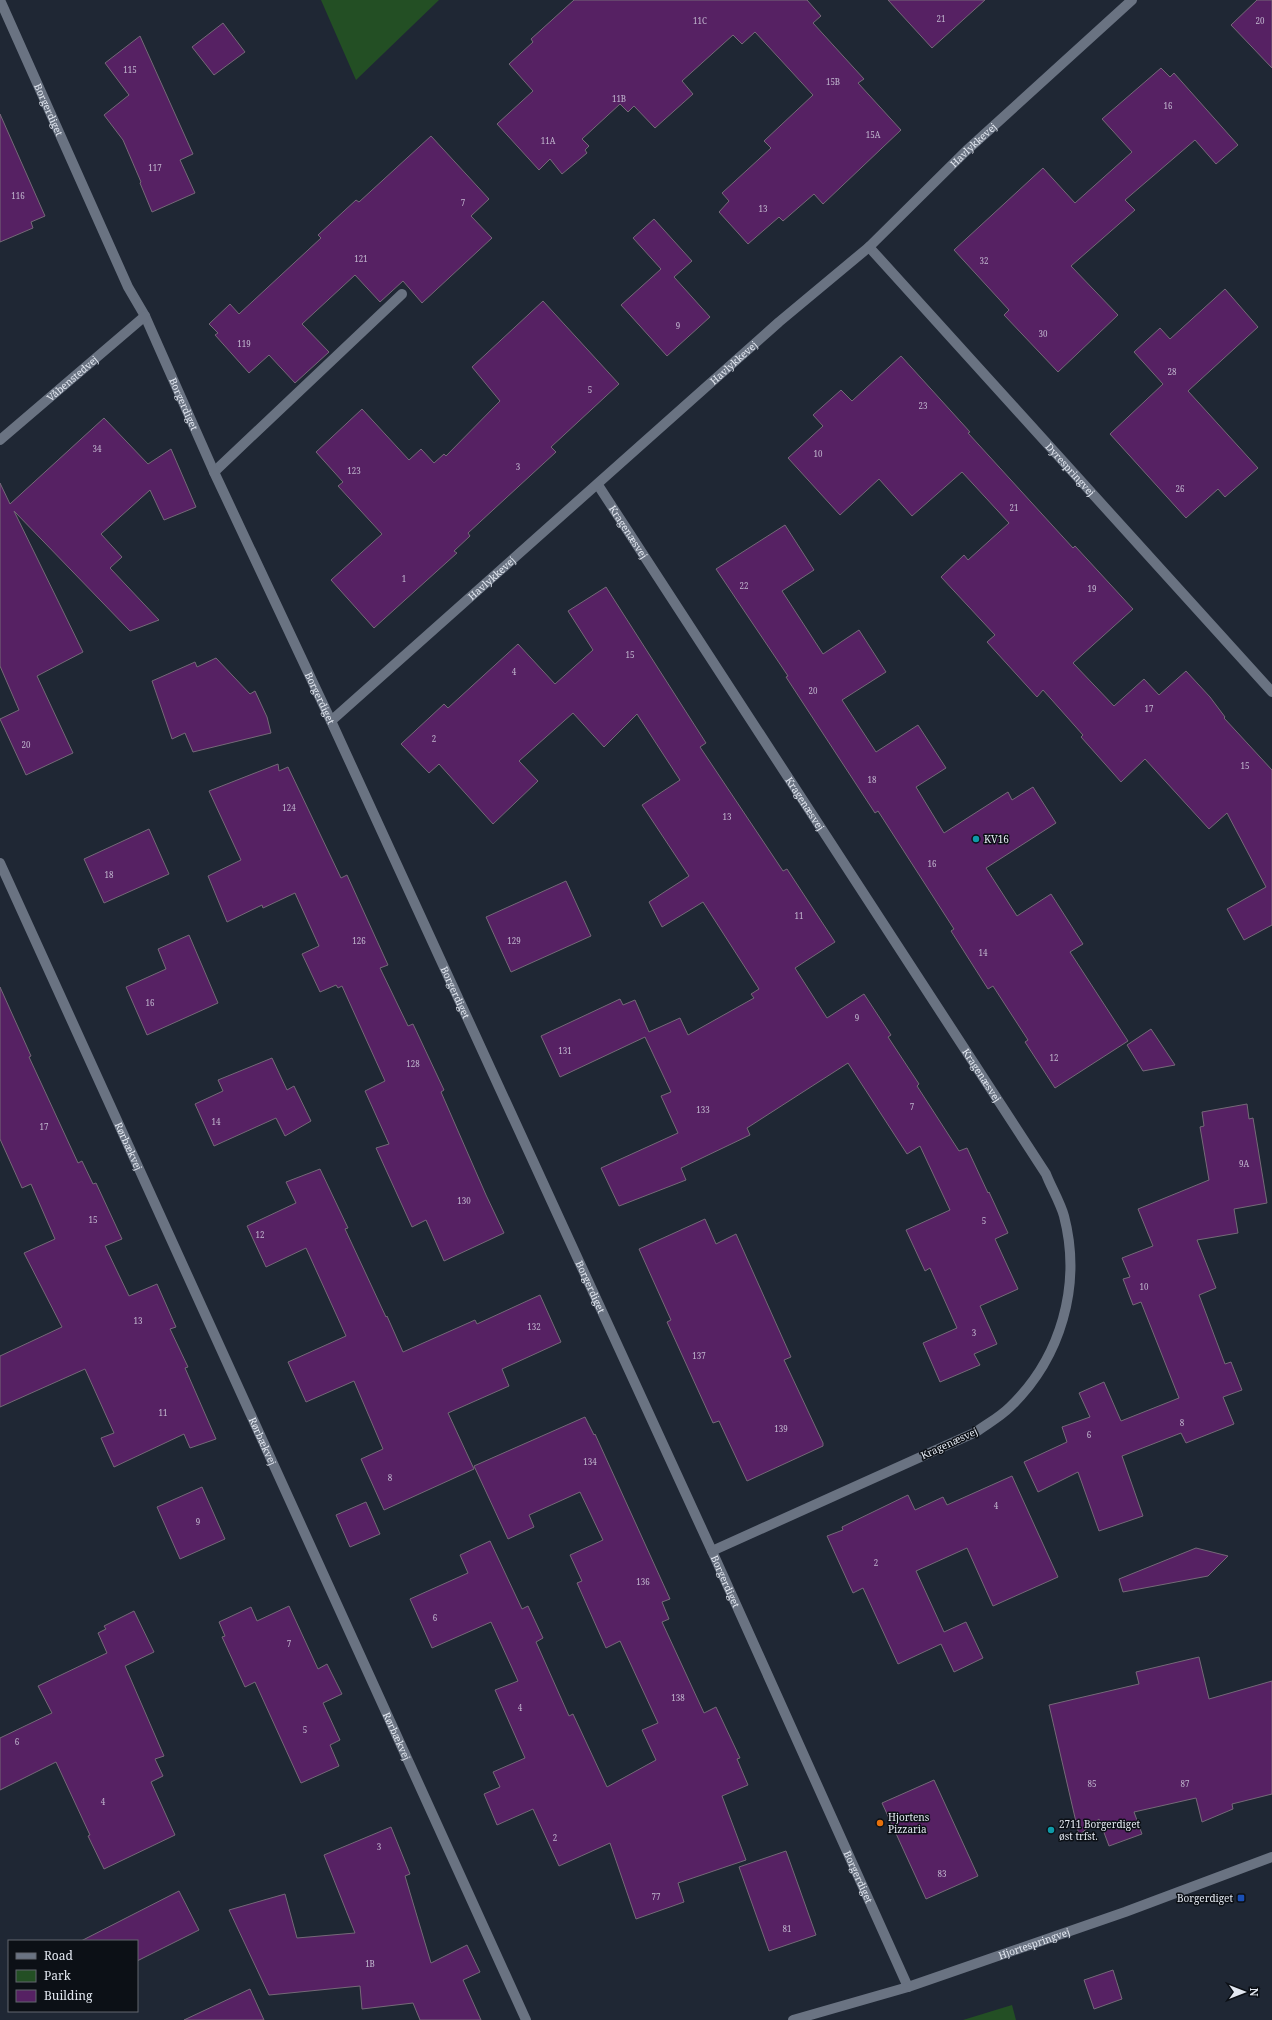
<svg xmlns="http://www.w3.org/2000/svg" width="1272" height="2020" font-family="'Noto Serif',serif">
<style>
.green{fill:#234f24}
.building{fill:#562163;stroke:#756978}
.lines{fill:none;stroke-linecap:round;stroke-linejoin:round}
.lane{stroke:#6a7382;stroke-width:10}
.street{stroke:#6a7382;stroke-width:10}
.secondary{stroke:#6a7382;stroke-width:10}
.culture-dot{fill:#0f9aa8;stroke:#0c1016;stroke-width:1.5}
.food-dot{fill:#e8710a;stroke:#0c1016;stroke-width:1.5}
.transit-dot{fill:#1a4fb4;stroke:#0c1016;stroke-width:1.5}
.labels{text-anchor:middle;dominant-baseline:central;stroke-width:3;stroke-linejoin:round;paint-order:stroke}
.number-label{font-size:8px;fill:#c0b6ce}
.street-label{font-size:10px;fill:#e3e8f1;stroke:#0c1016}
.poi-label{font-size:10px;fill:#e3e8f1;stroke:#0c1016;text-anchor:start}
</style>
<rect width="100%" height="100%" fill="#1f2734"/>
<g class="green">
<polygon points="321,0 439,0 356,80"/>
<polygon points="1012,2005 1016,2020 963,2020"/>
</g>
<g class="building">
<polygon points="574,0 807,0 821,16 813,23 864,79 858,83 901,130 823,204 814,194 783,221 779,217 748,244 719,212 729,201 722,193 771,148 764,141 813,95 755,32 742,44 733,35 682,81 693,94 655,128 634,106 628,112 620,104 582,139 589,146 585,150 587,153 562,174 550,159 539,170 497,124 533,91 509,64 533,42 531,39"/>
<polygon points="888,0 985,0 932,48"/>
<polygon points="1257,0 1272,0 1272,68 1231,25"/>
<polygon points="223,23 245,52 214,75 192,47"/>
<polygon points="140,36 193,154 180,160 195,193 152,212 140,183 141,182 123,140 104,115 129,95 105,63"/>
<polygon points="1161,68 1170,77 1174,73 1238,145 1216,164 1195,140 1125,200 1135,210 1071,266 1118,315 1058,372 1004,315 1009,310 954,250 1043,168 1075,203 1132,152 1102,119"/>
<polygon points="0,114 45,216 31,222 33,228 0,242"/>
<polygon points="431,136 489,199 471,216 492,238 422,303 403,281 380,302 355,275 302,324 329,352 295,383 269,355 249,373 215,335 218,333 209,324 230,304 239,314 321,238 318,235 356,200 359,202"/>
<polygon points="654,219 692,261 674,277 710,317 667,356 621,305 661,269 633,238"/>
<polygon points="1225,289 1258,327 1188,391 1258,468 1225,497 1218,489 1186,518 1110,434 1163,384 1134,352 1160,328 1170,339"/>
<polygon points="543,301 619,384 551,447 556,452 468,533 470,536 454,551 457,553 374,628 331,580 382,534 338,486 343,482 316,452 362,409 409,460 421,449 434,463 444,454 446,456 500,401 472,367"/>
<polygon points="901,356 970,432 968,433 1073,548 1075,546 1133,609 1073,663 1114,706 1144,679 1159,695 1186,671 1210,697 1225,717 1224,718 1272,770 1272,925 1244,940 1227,909 1266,887 1227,813 1209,829 1145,759 1121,782 1081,737 1083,735 1043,690 1037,697 987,642 995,635 941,577 964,555 968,560 1009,523 962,472 912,516 879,479 840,515 788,458 823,426 813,415 841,390 852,401"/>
<polygon points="104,418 148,464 171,449 196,507 164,520 150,490 101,534 122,557 110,568 159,620 130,631 14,511 83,652 37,676 73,753 26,775 0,719 19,710 0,666 0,483 10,504"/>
<polygon points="785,525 814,570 782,591 823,654 859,630 886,672 842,700 876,752 918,725 946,768 916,787 944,833 1008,792 1012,800 1033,787 1056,823 986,868 1017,916 1051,894 1083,944 1070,952 1128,1041 1055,1088 1025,1042 1028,1040 993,986 988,989 951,931 954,929 878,811 875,813 786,677 788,676 716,569"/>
<polygon points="606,587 706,743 700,747 783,871 787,869 835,942 795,968 827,1018 864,994 891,1035 888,1037 919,1084 917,1086 959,1151 967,1148 988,1193 989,1192 1008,1233 995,1239 1018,1289 980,1306 997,1344 974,1354 980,1365 940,1382 923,1343 957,1328 930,1268 925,1271 906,1230 950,1210 920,1146 907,1154 848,1063 747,1128 750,1135 681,1168 686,1180 619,1206 601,1168 678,1133 661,1096 671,1092 645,1037 560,1077 541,1036 620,999 623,1005 635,1000 649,1032 680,1018 688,1035 754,998 751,994 759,989 703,902 662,927 649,902 689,876 642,805 680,780 637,714 604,747 573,713 519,761 538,781 493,824 439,764 429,773 401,744 444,704 448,708 518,644 555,684 593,650 568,611"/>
<polygon points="216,658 250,694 255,691 267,717 271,733 193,752 185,733 172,739 152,681 195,662 197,667"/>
<polygon points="278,764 279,771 288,767 341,878 347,875 388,965 380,968 408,1026 413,1024 444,1090 441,1092 486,1195 504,1233 444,1261 426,1220 412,1227 376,1148 389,1144 365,1091 385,1081 342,986 338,988 336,985 320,992 302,954 319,946 295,893 263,908 262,905 227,922 208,876 241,860 209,791"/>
<polygon points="149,829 169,874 104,903 84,859"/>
<polygon points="566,881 591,936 511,972 486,917"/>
<polygon points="189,935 218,1003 147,1035 126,987 166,969 158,949"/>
<polygon points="0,987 31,1056 29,1057 78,1163 82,1161 93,1184 96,1183 122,1239 105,1246 129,1296 157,1284 176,1327 170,1329 188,1367 185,1368 216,1439 190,1448 184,1434 114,1467 101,1438 114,1433 85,1369 0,1407 0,1356 62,1327 24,1253 55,1239 31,1184 22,1188 0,1139"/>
<polygon points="1151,1029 1175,1065 1143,1071 1127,1045"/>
<polygon points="272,1058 287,1090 294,1086 311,1121 285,1136 276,1118 214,1146 195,1104 223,1091 218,1080"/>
<polygon points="1247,1104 1249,1119 1253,1118 1267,1203 1234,1209 1238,1233 1197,1240 1216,1288 1199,1295 1225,1364 1231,1362 1242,1390 1223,1397 1234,1424 1186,1443 1181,1433 1122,1456 1143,1516 1099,1531 1078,1472 1038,1492 1024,1462 1067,1442 1062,1427 1090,1417 1079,1393 1104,1382 1121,1421 1179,1398 1141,1302 1133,1305 1123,1279 1130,1277 1122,1258 1153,1246 1138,1209 1209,1180 1200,1127 1204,1126 1202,1112"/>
<polygon points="320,1169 348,1228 345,1229 386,1317 387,1316 403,1352 475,1320 477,1324 540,1295 561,1342 502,1369 509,1386 448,1413 474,1469 384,1510 361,1459 383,1449 354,1381 306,1402 288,1362 346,1336 306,1248 266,1267 247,1226 296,1203 286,1182"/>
<polygon points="705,1219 716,1244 736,1234 791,1357 784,1360 823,1443 823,1446 747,1481 719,1421 713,1423 667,1322 671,1320 639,1249"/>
<polygon points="585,1417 594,1435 595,1434 670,1599 662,1602 669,1619 662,1622 704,1713 716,1707 740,1758 737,1759 748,1785 722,1796 746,1860 678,1883 684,1902 636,1919 610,1843 559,1866 533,1809 497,1825 484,1794 500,1787 493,1772 525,1758 495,1690 518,1681 491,1622 432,1648 410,1599 468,1573 460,1555 490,1541 522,1609 528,1606 543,1638 536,1642 569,1716 573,1714 607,1787 656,1760 642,1730 658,1723 620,1641 606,1648 577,1583 582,1581 570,1555 603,1540 580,1492 529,1515 534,1527 508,1539 474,1466"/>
<polygon points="1012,1476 1058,1577 993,1606 967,1548 916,1571 944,1632 966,1622 983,1658 954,1672 941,1644 898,1664 863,1588 853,1593 827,1536 843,1530 842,1527 908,1495 915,1510 943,1497 947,1505"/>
<polygon points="202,1487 225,1539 180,1559 157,1507"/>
<polygon points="366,1502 380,1534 350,1547 336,1515"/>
<polygon points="1196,1548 1228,1556 1208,1576 1123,1592 1119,1579"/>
<polygon points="289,1606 318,1669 327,1664 342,1694 323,1703 340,1740 330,1745 339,1766 301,1783 255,1682 245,1687 222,1637 225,1636 219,1622 251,1607 257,1621"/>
<polygon points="134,1611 154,1652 125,1666 164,1756 155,1759 163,1776 151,1782 175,1835 104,1869 88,1836 90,1835 56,1762 0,1790 0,1738 52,1713 38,1686 107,1653 98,1633 106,1629 104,1626"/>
<polygon points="1199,1657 1209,1699 1272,1681 1272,1794 1232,1804 1233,1809 1202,1822 1196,1798 1134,1812 1142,1834 1109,1846 1099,1819 1079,1835 1049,1705 1139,1684 1136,1672"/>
<polygon points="934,1780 978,1876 926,1899 882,1803"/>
<polygon points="391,1827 410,1874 405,1876 431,1963 467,1945 480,1972 463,1980 481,2020 420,2020 413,2003 362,2009 360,1986 269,1995 229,1910 285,1894 297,1938 355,1933 324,1855"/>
<polygon points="786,1851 816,1935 769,1951 739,1867"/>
<polygon points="179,1891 199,1930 137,1961 137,1941 81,1941"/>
<polygon points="1113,1970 1122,1999 1094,2009 1084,1980"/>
<polygon points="250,1989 264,2020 184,2020"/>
</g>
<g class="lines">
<polyline class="lane" points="214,472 402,294"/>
<g class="street">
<path id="s1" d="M0 0 128 287 145 316 214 472 331 721 712 1551 908 1987"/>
<path id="s2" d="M869 247 1272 692"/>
<path id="s3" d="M0 440 145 316"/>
<path id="s4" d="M598 485 1046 1174C1051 1187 1060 1202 1064 1216 1082 1285 1061 1358 1010 1407 1000 1417 987 1424 976 1432L712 1551"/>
<path id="s5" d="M331 721 779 322 869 247 966 151 1132 0"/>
<path id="s6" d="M0 863 526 2020"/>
</g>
<path class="secondary" id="s7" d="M793 2020 908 1987 1125 1912 1272 1857"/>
</g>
<g class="culture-dot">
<circle cx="976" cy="839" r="4"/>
<circle cx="1051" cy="1830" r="4"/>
</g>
<circle class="food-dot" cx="880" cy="1823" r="4"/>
<rect class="transit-dot" x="1237" y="1894" width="8" height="8" rx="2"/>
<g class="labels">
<g class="number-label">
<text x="941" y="18">21</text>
<text x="700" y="20">11C</text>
<text x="1260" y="20">20</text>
<text x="130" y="69">115</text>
<text x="833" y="81">15B</text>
<text x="619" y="98">11B</text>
<text x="1168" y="105">16</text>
<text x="873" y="134">15A</text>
<text x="548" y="140">11A</text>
<text x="155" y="167">117</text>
<text x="18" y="195">116</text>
<text x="463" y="202">7</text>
<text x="763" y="208">13</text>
<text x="361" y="258">121</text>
<text x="984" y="260">32</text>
<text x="678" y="325">9</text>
<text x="1043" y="333">30</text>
<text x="244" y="343">119</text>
<text x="1172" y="371">28</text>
<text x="590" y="389">5</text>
<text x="923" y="405">23</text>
<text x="97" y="448">34</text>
<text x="818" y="453">10</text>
<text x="518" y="466">3</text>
<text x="354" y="470">123</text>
<text x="1180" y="488">26</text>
<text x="1014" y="507">21</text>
<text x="404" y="578">1</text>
<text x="744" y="585">22</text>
<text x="1092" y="588">19</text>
<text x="630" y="654">15</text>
<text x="514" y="671">4</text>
<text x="813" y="690">20</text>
<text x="1149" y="708">17</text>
<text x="434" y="738">2</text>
<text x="26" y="744">20</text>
<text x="1245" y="765">15</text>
<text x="872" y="779">18</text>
<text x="289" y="807">124</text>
<text x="727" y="816">13</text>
<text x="932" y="863">16</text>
<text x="109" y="874">18</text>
<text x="799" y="915">11</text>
<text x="359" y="940">126</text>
<text x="514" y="940">129</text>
<text x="983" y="952">14</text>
<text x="150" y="1002">16</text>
<text x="857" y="1017">9</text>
<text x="565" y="1050">131</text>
<text x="1054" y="1057">12</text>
<text x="413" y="1063">128</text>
<text x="912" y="1106">7</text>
<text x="703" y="1109">133</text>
<text x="216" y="1121">14</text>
<text x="44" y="1126">17</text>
<text x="1244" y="1163">9A</text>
<text x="464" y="1200">130</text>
<text x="93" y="1219">15</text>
<text x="984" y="1220">5</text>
<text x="260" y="1234">12</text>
<text x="1144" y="1286">10</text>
<text x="138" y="1320">13</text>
<text x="534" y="1326">132</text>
<text x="974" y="1332">3</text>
<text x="699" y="1355">137</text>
<text x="163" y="1412">11</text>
<text x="1182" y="1422">8</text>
<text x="781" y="1428">139</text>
<text x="1089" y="1434">6</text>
<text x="590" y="1461">134</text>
<text x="390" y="1477">8</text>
<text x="996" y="1505">4</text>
<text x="198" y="1521">9</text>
<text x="876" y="1562">2</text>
<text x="643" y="1581">136</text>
<text x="435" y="1617">6</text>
<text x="289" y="1643">7</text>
<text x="678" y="1697">138</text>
<text x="520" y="1707">4</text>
<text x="305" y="1729">5</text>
<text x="17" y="1741">6</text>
<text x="1092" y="1783">85</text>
<text x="1185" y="1783">87</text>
<text x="103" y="1801">4</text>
<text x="555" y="1837">2</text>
<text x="379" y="1846">3</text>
<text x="942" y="1873">83</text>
<text x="656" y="1896">77</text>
<text x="787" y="1928">81</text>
<text x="370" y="1963">1B</text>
</g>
<g class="street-label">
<text stroke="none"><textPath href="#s1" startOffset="120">Borgerdiget</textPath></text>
<text stroke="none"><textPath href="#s5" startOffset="863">Havlykkevej</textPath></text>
<text stroke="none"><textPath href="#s5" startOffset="539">Havlykkevej</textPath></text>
<text stroke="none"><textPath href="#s3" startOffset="95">Våbenstedvej</textPath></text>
<text stroke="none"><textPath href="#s1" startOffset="444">Borgerdiget</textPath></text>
<text stroke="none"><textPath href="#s2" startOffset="300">Dyrespringvej</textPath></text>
<text stroke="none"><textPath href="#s4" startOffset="56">Kragenæsvej</textPath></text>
<text stroke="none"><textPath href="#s5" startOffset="215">Havlykkevej</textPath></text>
<text stroke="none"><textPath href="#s1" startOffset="768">Borgerdiget</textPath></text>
<text stroke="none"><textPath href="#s4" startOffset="380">Kragenæsvej</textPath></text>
<text stroke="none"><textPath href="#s1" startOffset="1092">Borgerdiget</textPath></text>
<text stroke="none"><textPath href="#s4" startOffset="704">Kragenæsvej</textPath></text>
<text stroke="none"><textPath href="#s6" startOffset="311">Rørbækvej</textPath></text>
<text stroke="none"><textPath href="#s1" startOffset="1416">Borgerdiget</textPath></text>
<text stroke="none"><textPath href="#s6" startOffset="635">Rørbækvej</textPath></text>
<text transform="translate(949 1443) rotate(-25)">Kragenæsvej</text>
<text stroke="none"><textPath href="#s1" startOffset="1740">Borgerdiget</textPath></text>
<text stroke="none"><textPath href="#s6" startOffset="959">Rørbækvej</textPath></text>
<text stroke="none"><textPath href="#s1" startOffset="2064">Borgerdiget</textPath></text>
<text stroke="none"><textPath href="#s7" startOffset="253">Hjortespringvej</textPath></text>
</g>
<g class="poi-label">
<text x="984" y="839">KV16</text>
<text x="888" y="1817">Hjortens<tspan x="888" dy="12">Pizzaria</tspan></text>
<text x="1059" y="1824">2711 Borgerdiget<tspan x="1059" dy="12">øst trfst.</tspan></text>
<text x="1233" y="1898" text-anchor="end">Borgerdiget</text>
</g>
</g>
<rect x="8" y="1940" width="130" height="72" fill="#0c1016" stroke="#62666e"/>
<rect x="16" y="1953" width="20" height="6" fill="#6a7382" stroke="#62666e"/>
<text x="44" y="1960" font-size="12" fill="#e3e8f1">Road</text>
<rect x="16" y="1970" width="20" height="12" fill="#234f24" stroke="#62666e"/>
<text x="44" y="1980" font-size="12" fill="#e3e8f1">Park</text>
<rect x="16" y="1990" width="20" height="12" fill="#562163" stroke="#62666e"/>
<text x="44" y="2000" font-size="12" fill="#e3e8f1">Building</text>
<g transform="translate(1244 1992) rotate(90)" stroke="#0c1016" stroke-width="3" paint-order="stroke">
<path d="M0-3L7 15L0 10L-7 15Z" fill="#e3e8f1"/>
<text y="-6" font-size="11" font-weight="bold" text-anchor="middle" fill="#e3e8f1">N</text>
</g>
</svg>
